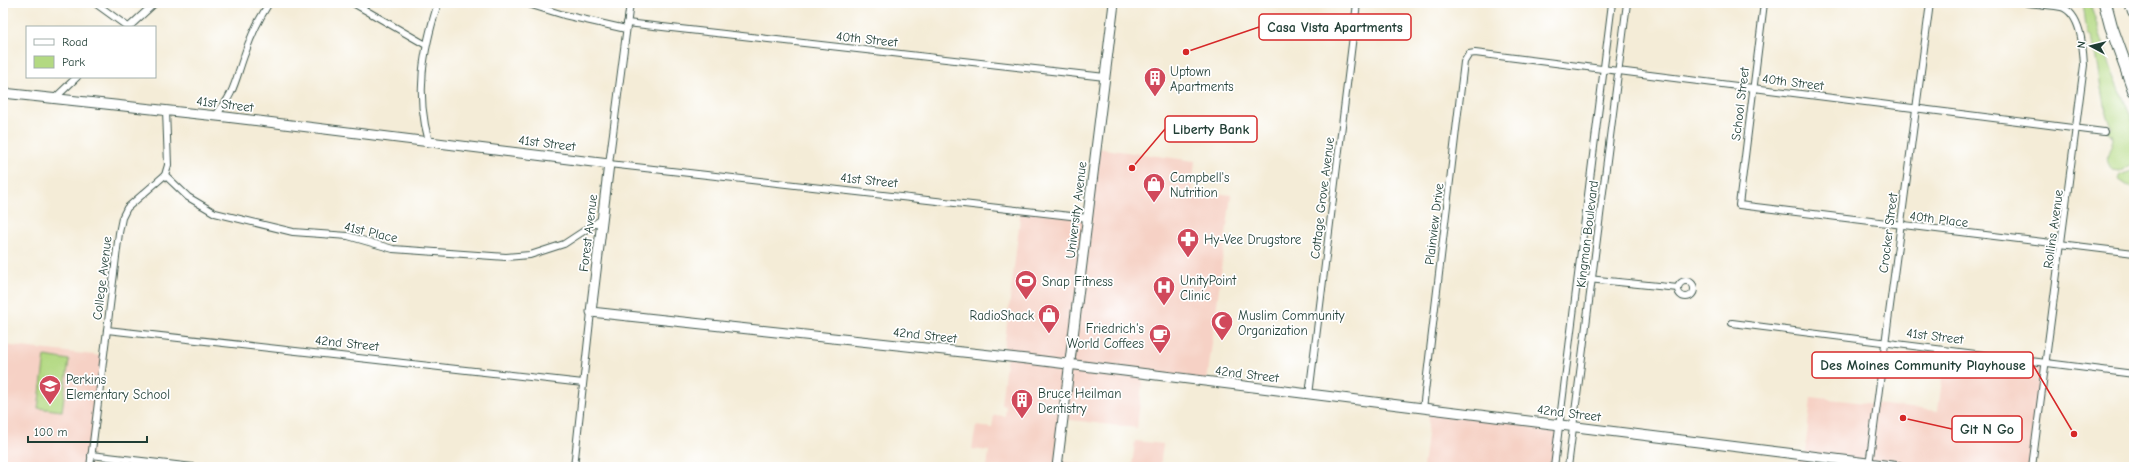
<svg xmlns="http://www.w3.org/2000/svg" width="2137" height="470" font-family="'Comic Neue',sans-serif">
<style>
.built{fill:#f6d1c5}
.green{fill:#b3d982;stroke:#698b5b}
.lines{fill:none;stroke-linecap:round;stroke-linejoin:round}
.street-casing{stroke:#3f574c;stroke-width:8}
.secondary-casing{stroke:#3f574c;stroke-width:11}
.highway-casing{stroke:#3f574c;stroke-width:14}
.street{stroke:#fff;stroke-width:6}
.secondary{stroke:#fff;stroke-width:9}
.highway{stroke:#fff;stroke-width:12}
.labels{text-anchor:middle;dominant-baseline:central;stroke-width:3.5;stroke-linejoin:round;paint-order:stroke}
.street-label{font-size:13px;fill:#1f3d34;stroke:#fff}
.poi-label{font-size:13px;fill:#1f3d34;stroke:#fff;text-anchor:start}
.leader{fill:none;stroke:#d62828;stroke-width:1.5}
.callout-dot{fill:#d62828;stroke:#fff;stroke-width:1.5}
.callout{fill:#fff;stroke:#d62828;stroke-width:1.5}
.callout-label{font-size:14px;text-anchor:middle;font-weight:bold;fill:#1f3d34}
</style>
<rect width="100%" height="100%" fill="#fff"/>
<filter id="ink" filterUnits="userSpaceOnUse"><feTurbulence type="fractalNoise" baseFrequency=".025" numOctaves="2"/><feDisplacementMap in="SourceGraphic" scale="8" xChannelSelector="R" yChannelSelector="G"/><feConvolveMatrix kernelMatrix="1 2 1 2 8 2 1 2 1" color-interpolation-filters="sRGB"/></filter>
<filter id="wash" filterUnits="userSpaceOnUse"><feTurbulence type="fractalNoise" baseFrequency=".012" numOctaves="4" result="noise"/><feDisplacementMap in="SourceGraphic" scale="16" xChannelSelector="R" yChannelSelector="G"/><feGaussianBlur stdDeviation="0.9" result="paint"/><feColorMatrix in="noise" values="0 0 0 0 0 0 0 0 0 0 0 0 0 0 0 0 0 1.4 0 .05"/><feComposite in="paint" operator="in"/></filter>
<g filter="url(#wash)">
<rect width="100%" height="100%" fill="#f4ecd7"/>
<g class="built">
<polygon points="1096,148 1195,161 1192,190 1231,195 1207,382 1143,375 1137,428 1063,419 1058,461 1105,467 987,467 989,451 972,449 976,426 992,428 994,415 1005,416 1006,405 1001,404 1007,357 1003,357 1021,210 1088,218"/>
<polygon points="3,345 103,356 90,467 3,467"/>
<polygon points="1946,350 2046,363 2032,467 1797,467 1799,454 1805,454 1811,397 1938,411"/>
<polygon points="1430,410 1559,425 1554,467 1423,467"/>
<polygon points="1135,441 1163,444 1160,467 1132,467"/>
</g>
<g class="green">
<path d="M2083 3H2090L2113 74 2134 124V163L2119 172 2112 171C2102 156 2111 152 2113 138L2112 134 2106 130 2112 128 2104 105 2092 36 2087 33Z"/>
<polygon points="2134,170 2134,190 2118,179 2120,175"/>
<polygon points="45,356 69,360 62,411 38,408"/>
</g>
</g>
<g filter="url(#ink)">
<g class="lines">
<g class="street-casing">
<g id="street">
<polyline points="95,3 128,27"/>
<polyline points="353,3 426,45"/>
<polyline points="525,3 564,15 626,29"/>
<polyline points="630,3 609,164 1088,218"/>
<polyline points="1764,3 1739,205 2134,253"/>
<path d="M2027 3C2038 4 2050 5 2061 7 2081 13 2083 47 2084 65L2032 467"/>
<polyline points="627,23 1105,77"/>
<polyline points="129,27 155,3"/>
<polyline points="55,98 77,77"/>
<path d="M215 116C234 95 235 81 244 56 250 38 259 19 269 3"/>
<path d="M429 142C415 93 423 51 438 3"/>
<polyline points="165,175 188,197 215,213 293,232 348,236 393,249 506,257 530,255 564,244 602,219"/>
<polyline points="1578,278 1678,288"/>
<circle cx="1686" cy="289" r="8"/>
<polyline points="1732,323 2134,374"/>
<polyline points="107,330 583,383"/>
<polyline points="1309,395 1357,3"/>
<polyline points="1423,409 1464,62 1469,54 1475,53 2104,132"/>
<polyline points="91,455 193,467"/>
<polyline points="1869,465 1930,3"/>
<polyline points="90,467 119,233 122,218 127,208 165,175 168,165 166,110"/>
<polyline points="574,467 591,312"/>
<polyline points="1554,467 1612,3"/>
<polyline points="1568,467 1627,3"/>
</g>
</g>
<g class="secondary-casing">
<g id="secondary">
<polyline points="3,93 226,117 609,164 591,312 1027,359 1900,467"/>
<polyline points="1057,467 1114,3"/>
</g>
</g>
<g class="highway-casing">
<g id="highway">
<polyline points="2105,3 2111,26 2134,90"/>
<polyline points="2131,3 2134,12"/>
</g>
</g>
<use href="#street" class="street"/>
<use href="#secondary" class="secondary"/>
<use href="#highway" class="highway"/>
</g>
</g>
<defs>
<g id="building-pin" transform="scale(1.15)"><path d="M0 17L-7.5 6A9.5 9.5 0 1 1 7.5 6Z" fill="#d1495b" stroke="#fff"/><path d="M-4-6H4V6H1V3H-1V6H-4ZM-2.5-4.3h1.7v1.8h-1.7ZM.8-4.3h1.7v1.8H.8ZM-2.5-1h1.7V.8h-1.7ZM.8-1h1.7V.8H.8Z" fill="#fff"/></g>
<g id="shop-pin" transform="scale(1.15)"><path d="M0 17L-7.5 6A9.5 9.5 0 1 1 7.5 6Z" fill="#d1495b" stroke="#fff"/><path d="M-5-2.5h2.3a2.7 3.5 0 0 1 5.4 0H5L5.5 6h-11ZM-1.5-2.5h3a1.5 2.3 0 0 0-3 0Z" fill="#fff"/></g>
<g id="pharmacy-pin" transform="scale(1.15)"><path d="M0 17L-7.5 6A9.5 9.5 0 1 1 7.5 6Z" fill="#d1495b" stroke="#fff"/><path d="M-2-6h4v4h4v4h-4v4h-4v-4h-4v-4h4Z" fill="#fff"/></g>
<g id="stadium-pin" transform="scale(1.15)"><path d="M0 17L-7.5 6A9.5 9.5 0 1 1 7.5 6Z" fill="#d1495b" stroke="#fff"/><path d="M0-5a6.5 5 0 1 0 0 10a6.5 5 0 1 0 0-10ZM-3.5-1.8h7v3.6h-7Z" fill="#fff"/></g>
<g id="hospital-pin" transform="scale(1.15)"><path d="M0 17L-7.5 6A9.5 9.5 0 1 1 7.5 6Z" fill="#d1495b" stroke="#fff"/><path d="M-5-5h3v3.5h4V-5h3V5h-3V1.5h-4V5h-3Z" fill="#fff"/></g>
<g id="mosque-pin" transform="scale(1.15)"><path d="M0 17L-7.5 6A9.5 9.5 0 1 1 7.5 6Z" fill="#d1495b" stroke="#fff"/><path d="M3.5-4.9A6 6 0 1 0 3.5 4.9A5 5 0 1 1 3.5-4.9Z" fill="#fff"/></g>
<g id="cafe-pin" transform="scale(1.15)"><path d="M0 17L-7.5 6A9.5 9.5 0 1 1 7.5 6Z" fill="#d1495b" stroke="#fff"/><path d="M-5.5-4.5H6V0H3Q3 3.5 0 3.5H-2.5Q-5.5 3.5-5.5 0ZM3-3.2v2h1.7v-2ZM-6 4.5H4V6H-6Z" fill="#fff"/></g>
<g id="school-pin" transform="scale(1.15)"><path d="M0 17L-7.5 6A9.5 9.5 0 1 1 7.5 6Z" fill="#d1495b" stroke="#fff"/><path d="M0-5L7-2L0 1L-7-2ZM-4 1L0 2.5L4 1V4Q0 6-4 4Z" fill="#fff"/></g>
</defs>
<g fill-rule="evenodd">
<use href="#building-pin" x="1155" y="78"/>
<use href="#shop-pin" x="1154" y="184"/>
<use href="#pharmacy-pin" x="1188" y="239"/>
<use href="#stadium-pin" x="1026" y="281"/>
<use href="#hospital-pin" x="1164" y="287"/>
<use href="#shop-pin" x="1049" y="315"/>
<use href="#mosque-pin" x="1222" y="322"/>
<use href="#cafe-pin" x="1160" y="335"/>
<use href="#school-pin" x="50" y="386"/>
<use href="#building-pin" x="1022" y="400"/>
</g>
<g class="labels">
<g class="street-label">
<text transform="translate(867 39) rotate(6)">40th Street</text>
<text transform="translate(1793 82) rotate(7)">40th Street</text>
<text transform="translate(225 104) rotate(7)">41st Street</text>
<text transform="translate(1740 104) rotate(-83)">School Street</text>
<text transform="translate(547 143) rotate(7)">41st Street</text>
<text transform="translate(869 180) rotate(6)">41st Street</text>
<text transform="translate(1322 198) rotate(-83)">Cottage Grove Avenue</text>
<text transform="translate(1076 210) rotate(-83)">University Avenue</text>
<text transform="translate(1939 219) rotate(7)">40th Place</text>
<text transform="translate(1434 224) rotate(-83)">Plainview Drive</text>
<text transform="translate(2053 229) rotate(-82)">Rollins Avenue</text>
<text transform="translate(371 232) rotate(13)">41st Place</text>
<text transform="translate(588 233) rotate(-83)">Forest Avenue</text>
<text transform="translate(1888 233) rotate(-83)">Crocker Street</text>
<text transform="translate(1587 234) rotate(-83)">Kingman Boulevard</text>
<text transform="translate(102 278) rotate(-83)">College Avenue</text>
<text transform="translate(925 335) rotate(6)">42nd Street</text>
<text transform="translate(1935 336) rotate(7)">41st Street</text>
<text transform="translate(347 343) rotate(6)">42nd Street</text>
<text transform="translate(1247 374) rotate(7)">42nd Street</text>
<text transform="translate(1569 413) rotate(7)">42nd Street</text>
</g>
<g class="poi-label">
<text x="1170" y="71">Uptown<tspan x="1170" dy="15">Apartments</tspan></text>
<text x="1170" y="177">Campbell's<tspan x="1170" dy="15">Nutrition</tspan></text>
<text x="1204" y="239">Hy-Vee Drugstore</text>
<text x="1180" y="280">UnityPoint<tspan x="1180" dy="15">Clinic</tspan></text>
<text x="1042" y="281">Snap Fitness</text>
<text x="1034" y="315" text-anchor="end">RadioShack</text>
<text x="1238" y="315">Muslim Community<tspan x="1238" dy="15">Organization</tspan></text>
<text x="1144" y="328" text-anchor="end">Friedrich's<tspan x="1144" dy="15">World Coffees</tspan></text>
<text x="66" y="379">Perkins<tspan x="66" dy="15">Elementary School</tspan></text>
<text x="1038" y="393">Bruce Heilman<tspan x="1038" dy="15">Dentistry</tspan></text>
</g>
</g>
<path class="leader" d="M1186 52L1259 27M1132 168L1165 129M2074 434L2033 365M1903 418L1952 429"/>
<g class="callout-dot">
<circle cx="1186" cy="52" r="4"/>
<circle cx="1132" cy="168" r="4"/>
<circle cx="2074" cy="434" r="4"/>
<circle cx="1903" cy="418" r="4"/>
</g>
<g class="callout">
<rect x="1259" y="14" width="152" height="26" rx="4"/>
<rect x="1165" y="116" width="92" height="26" rx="4"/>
<rect x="1812" y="352" width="221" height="26" rx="4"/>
<rect x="1952" y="416" width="70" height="26" rx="4"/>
</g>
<g class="callout-label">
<text x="1335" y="32">Casa Vista Apartments</text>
<text x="1211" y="134">Liberty Bank</text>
<text x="1923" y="370">Des Moines Community Playhouse</text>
<text x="1987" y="434">Git N Go</text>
</g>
<rect width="2137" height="470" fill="none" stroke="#fff" stroke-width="16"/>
<rect x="26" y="26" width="130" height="52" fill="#ffffff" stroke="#a5b1ae"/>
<rect x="34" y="39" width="20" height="6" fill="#ffffff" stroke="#a5b1ae"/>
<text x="62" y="46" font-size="12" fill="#1f3d34">Road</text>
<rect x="34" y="56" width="20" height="12" fill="#b3d982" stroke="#a5b1ae"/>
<text x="62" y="66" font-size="12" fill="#1f3d34">Park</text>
<g transform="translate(2091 46) rotate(277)" stroke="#ffffff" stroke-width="3" paint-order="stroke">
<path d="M0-3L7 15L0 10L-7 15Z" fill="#1f3d34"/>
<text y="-6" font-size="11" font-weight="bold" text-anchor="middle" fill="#1f3d34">N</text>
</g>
<path d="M28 436v6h119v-6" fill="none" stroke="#1f3d34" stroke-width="2"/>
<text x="34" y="436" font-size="12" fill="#1f3d34" stroke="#ffffff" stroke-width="3" paint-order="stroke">100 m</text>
</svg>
